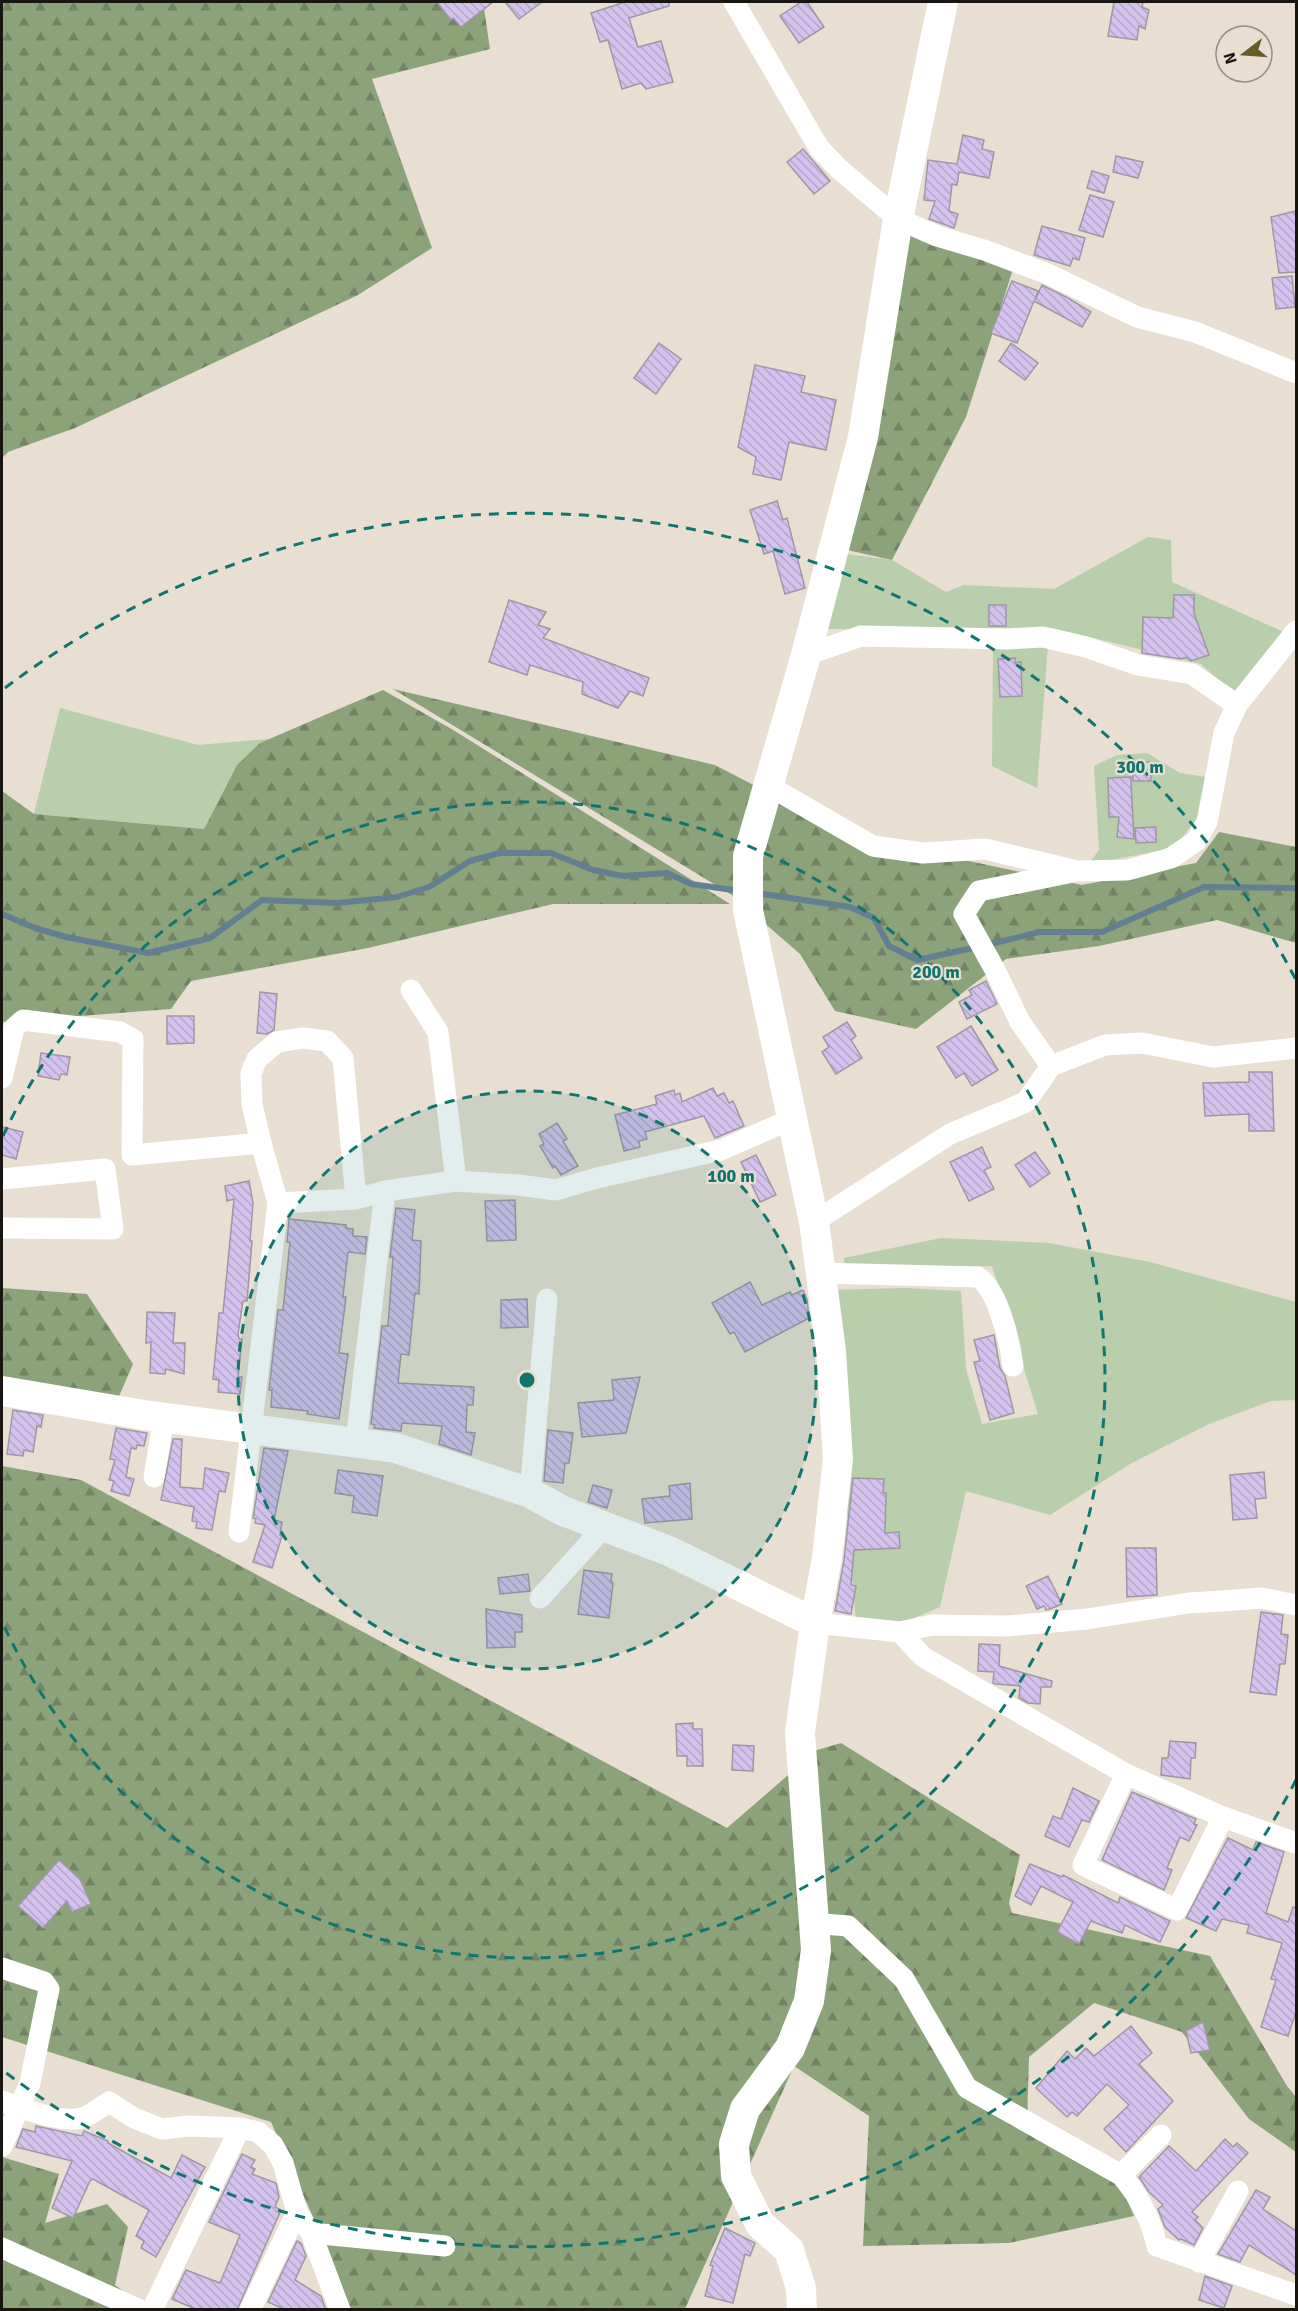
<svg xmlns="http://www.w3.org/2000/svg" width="1298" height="2311" font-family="Signika,sans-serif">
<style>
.grass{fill:#b9ceab}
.forest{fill:url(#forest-firs)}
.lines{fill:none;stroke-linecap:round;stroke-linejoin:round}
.stream{stroke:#628092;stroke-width:6}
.building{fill:url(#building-back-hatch);stroke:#9d98a5;stroke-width:1.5}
.street{stroke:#fff;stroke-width:21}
.secondary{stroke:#fff;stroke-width:30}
.ring{fill:none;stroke:#0f766e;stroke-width:3;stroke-dasharray:10 8}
.centre{fill:#0f766e;stroke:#e8ded1;stroke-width:3}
.ring-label{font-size:18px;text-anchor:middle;font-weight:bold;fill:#0f766e;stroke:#e8ded1;stroke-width:4.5;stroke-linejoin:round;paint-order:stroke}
</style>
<defs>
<pattern id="forest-firs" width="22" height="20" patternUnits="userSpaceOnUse" patternTransform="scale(1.5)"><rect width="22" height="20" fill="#8ca37a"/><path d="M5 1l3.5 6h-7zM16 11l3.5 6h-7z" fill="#728463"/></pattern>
<pattern id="building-back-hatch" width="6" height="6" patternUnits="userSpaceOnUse" patternTransform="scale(1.5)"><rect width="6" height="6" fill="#d4c1ed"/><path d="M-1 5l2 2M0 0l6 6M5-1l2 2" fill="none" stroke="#b5a5ca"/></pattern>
</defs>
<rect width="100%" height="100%" fill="#e8ded1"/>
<g class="grass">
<polygon points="1148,537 1171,540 1172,582 1286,633 1234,694 1201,664 1052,628 826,629 846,554 892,560 946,592 964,585 1054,589"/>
<polygon points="1048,646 1037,788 992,766 993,647"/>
<polygon points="60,708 198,745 269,739 234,771 204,829 34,814"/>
<polygon points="1147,753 1180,773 1206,777 1198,817 1182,838 1167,849 1088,865 1099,850 1094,766 1117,755"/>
<polygon points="941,1238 1049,1243 1150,1262 1296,1302 1296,1400 1271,1401 1209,1424 1130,1464 1050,1515 966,1491 940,1607 898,1625 856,1623 829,1290 905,1288 961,1291 966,1369 982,1424 1038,1414 992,1266 845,1269 844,1258"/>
</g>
<g class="forest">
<polygon points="2,2 483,2 490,49 372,79 432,248 358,295 75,428 8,452 2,458"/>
<polygon points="901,232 1013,269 966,417 892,560 847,550"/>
<polygon points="393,689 715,765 809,814 880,856 955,858 1082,885 1196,863 1219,832 1296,847 1296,943 1217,920 1099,946 1006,959 916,1029 835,1011 800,954 732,895"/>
<polygon points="383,690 455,731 730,904 553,904 368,948 191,981 171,1009 2,1022 2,791 34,814 204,829 237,765 260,743"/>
<polygon points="2,1288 87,1294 133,1364 117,1401 2,1381"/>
<polygon points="2,1466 81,1480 727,1828 817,1750 841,1743 1020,1855 1009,1903 1012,1913 1210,1956 1287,2086 1296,2097 1296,2152 1249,2119 1182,2032 1094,2003 1029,2057 1027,2125 1117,2176 1134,2216 1009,2243 863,2246 869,2116 794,2066 685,2309 348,2309 324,2242 271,2122 2,2037"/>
<polygon points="2,2157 59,2174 45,2223 107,2204 128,2227 115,2285 147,2309 2,2309"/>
</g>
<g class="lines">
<g class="stream">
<polyline points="756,893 850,907 874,918 889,946 917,960 977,947"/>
<polyline points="2,914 35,928 66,937 148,953 210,938 262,900 337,903 397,897 429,887 470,861 500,853 551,853 593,870 623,876 667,873 691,884 740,891"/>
<polyline points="987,945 1039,932 1102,932 1204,887 1296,888"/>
</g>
</g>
<g class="building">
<polygon points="437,2 493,2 461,27 453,18 451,20"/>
<polygon points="505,2 542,2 519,19"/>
<polygon points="625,2 669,2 669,6 629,18 638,47 661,41 673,82 646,89 641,83 622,89 608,40 600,42 591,13"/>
<polygon points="801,2 807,2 824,27 799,43 780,16"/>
<polygon points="1114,2 1143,2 1142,7 1149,10 1145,29 1139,26 1137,40 1108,36"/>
<polygon points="963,135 984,140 982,149 994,152 989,178 959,172 957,185 952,184 949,211 958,214 954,228 929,219 935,201 924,200 928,160 957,164"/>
<polygon points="803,149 830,181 814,194 787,162"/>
<polygon points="1116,156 1143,162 1138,178 1113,172"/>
<polygon points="1092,171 1109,176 1104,193 1087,188"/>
<polygon points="1090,195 1114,202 1103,237 1079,230"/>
<polygon points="1296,211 1296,272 1279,273 1271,217"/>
<polygon points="1042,226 1085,238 1079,260 1073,258 1070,266 1034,255"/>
<polygon points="1292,276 1295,307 1276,309 1272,278"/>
<polygon points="1012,281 1038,291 1035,300 1042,285 1068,298 1091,312 1082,327 1034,301 1017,343 991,333"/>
<polygon points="659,343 681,359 656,394 634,378"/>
<polygon points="1011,343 1038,363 1025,380 999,361"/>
<polygon points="755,365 805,376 801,392 836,400 826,450 789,442 781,480 753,474 756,457 738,447"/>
<polygon points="777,501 783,520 787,518 805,588 785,594 773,551 764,554 750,510"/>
<polygon points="1174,595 1194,595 1194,613 1209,655 1191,661 1187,657 1181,659 1142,653 1143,617 1173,618"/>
<polygon points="509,600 546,612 538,625 550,629 543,638 649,678 643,696 630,691 618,708 582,694 583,682 530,665 527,675 489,662"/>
<rect x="989" y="605" width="17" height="21"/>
<polygon points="1015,658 1015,663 1021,662 1022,696 1000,697 998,659"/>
<polygon points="1133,762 1150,762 1151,781 1133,781"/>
<polygon points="1131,777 1131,782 1134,839 1117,837 1119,817 1109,817 1108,778"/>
<polygon points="1156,827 1156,842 1136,843 1135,828"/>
<polygon points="986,981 997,1004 967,1019 959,1002 972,995 969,990"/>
<polygon points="260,992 277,994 274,1030 267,1034 257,1033"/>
<polygon points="167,1016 194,1016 194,1043 167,1044"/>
<polygon points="847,1022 856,1036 851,1040 862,1058 836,1074 822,1052 829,1047 823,1037"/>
<polygon points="971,1026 998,1070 972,1086 964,1073 956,1078 937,1047"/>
<polygon points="41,1053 70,1057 67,1075 61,1074 59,1080 38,1076"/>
<polygon points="1249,1072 1272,1072 1274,1131 1249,1131 1249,1114 1205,1116 1203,1083 1249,1082"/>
<polygon points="713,1088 717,1096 724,1093 729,1103 733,1101 744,1126 715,1138 704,1116 645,1132 647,1139 639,1141 640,1147 624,1151 615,1115 657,1104 655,1096 674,1090 675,1095 680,1093 682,1102"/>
<polygon points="557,1123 567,1139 563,1141 578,1166 561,1175 555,1166 553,1168 540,1146 544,1144 539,1134"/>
<polygon points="2,1127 23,1132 16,1159 2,1155"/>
<polygon points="982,1147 991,1167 984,1170 994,1189 969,1201 950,1162"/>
<polygon points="1035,1152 1050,1173 1030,1187 1015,1165"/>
<polygon points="756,1155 776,1195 760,1202 741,1162"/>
<polygon points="249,1181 253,1203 250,1241 252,1241 247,1301 243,1301 238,1334 239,1339 242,1339 238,1377 242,1377 240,1394 218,1392 219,1380 213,1379 218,1326 219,1313 223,1313 234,1199 227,1201 225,1186"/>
<polygon points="515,1200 516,1240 487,1241 485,1201"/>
<polygon points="396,1208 415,1210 412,1240 421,1241 419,1294 415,1293 409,1355 401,1354 398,1383 474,1387 473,1405 467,1405 466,1432 475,1433 471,1455 439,1444 442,1426 402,1423 401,1431 374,1428 375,1425 371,1424 382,1326 388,1326 393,1257 390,1257"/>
<polygon points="289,1219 346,1225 346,1228 353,1229 353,1236 367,1237 365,1254 348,1252 343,1297 346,1297 339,1353 348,1354 339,1419 307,1414 308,1411 271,1407 272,1390 269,1390 278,1310 283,1310 290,1242 287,1242"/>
<polygon points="750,1282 762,1305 790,1292 792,1295 803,1290 807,1299 809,1318 745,1352 734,1332 730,1334 712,1303"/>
<polygon points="527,1299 528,1327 501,1328 501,1300"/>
<polygon points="147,1312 175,1313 173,1343 185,1343 184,1374 166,1369 165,1374 150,1373 151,1342 146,1343"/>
<polygon points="994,1335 1000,1368 1005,1376 1014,1413 990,1420 974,1362 980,1361 974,1340"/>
<polygon points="640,1377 626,1433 582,1437 578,1403 614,1400 612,1380"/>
<polygon points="13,1410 43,1415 41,1427 37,1426 33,1452 24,1450 23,1456 7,1454"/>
<polygon points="116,1428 147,1433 144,1446 137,1445 136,1449 131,1448 126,1477 134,1479 129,1496 111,1491 114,1481 109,1480 115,1460 110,1459"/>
<polygon points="548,1430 573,1433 569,1463 565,1463 563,1483 544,1481"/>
<polygon points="173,1439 182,1439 180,1487 203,1489 205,1468 229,1473 225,1492 219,1491 212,1530 196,1528 197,1522 192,1521 194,1507 161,1500"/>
<polygon points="264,1448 288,1451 274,1520 282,1522 280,1535 282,1536 272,1568 253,1562 265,1525 255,1523 256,1519 253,1518"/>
<polygon points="338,1470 383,1476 377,1516 352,1512 354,1496 335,1493"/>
<polygon points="1264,1472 1266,1498 1255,1499 1257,1518 1233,1520 1230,1475"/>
<polygon points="853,1478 884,1479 883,1493 886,1493 885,1533 899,1532 900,1548 854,1550 851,1585 856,1586 851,1614 835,1611 844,1560"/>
<polygon points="690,1483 692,1519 645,1523 642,1499 670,1496 669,1486"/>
<polygon points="593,1485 612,1490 607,1508 588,1502"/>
<polygon points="1126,1548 1156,1548 1157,1595 1127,1597"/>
<polygon points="584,1570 612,1574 611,1581 613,1583 609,1618 578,1614"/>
<polygon points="528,1574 530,1591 500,1594 498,1578"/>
<polygon points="1048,1576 1062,1604 1050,1609 1046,1610 1044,1606 1037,1609 1026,1586"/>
<polygon points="486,1609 522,1615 522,1632 515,1632 515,1647 487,1648"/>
<polygon points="1261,1612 1283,1615 1281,1634 1288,1635 1285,1664 1280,1664 1276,1695 1250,1692"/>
<polygon points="979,1644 1000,1645 999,1666 1052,1681 1051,1687 1041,1687 1040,1704 1028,1703 1019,1698 1020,1686 996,1684 993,1683 994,1672 978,1671"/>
<polygon points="693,1723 693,1729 702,1729 703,1766 687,1766 687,1756 677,1756 676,1724"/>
<polygon points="1170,1741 1196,1743 1195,1758 1191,1758 1190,1779 1161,1775 1162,1758 1168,1758"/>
<polygon points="733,1745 754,1746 753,1771 732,1770"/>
<polygon points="1073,1788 1099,1801 1089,1822 1082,1820 1069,1847 1045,1836 1053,1816 1061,1819"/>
<polygon points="1132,1792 1196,1819 1194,1824 1197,1825 1189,1841 1180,1837 1167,1868 1172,1870 1164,1890 1102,1860"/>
<polygon points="1228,1838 1253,1850 1256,1842 1284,1852 1266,1913 1288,1922 1293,1907 1296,1908 1296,2012 1288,2036 1261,2027 1276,1980 1271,1979 1282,1943 1247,1933 1249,1925 1222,1919 1216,1931 1186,1918"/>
<polygon points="59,1860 80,1879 91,1904 72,1912 67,1901 43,1928 18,1906"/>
<polygon points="1030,1864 1062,1877 1063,1875 1118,1903 1120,1897 1170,1921 1160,1942 1125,1925 1122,1933 1091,1921 1079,1944 1057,1932 1073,1902 1041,1886 1031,1905 1015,1896"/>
<polygon points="1203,2022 1210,2050 1191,2053 1186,2031"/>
<polygon points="1131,2026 1152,2053 1139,2064 1173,2101 1126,2152 1104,2129 1129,2105 1107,2084 1077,2116 1072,2112 1067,2117 1036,2088 1067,2051 1075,2059 1086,2048 1094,2056"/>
<polygon points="36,2126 82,2136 84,2131 108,2141 108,2143 171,2178 182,2155 205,2167 156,2257 141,2248 144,2241 136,2236 149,2210 93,2179 90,2181 73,2218 52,2208 72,2161 16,2147 23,2129 35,2132"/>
<polygon points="1225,2139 1233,2147 1237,2143 1248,2153 1192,2212 1198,2217 1195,2220 1203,2228 1194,2245 1181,2239 1179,2240 1165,2227 1158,2209 1163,2205 1149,2192 1139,2177 1169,2146 1196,2171"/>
<polygon points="242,2154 255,2160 251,2167 255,2169 252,2174 276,2183 279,2197 275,2207 281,2210 237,2310 198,2310 172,2299 186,2270 220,2283 240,2235 209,2222"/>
<polygon points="1256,2190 1270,2197 1263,2209 1296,2231 1296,2275 1249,2245 1240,2262 1218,2254"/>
<polygon points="725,2228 755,2243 750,2256 745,2254 733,2303 705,2296 713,2266 710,2265"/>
<polygon points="297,2241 301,2243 306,2256 295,2280 321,2296 326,2310 286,2310 268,2302"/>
<polygon points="1205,2276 1232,2286 1224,2308 1199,2300"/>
</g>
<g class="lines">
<g class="street">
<polyline points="734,2 819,148 838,168 898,219 937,236 984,250 1048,274 1137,317 1195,332 1296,373"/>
<polyline points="806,655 861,636 1007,639 1043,637 1086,647 1138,665 1192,674 1237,705"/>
<polyline points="769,786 873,846 923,853 985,849 1077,871 1128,870 1171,858 1196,841 1207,822 1224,733 1237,705 1296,631"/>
<polyline points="411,990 438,1032 456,1181"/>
<polyline points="1051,1066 1020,1022 995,970 964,914 979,891 1068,873"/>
<polyline points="2,1078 14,1028 23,1020 120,1032 133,1039 132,1155 261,1143 278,1203"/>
<polyline points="261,1143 252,1104 251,1073 257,1059 277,1042 303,1038 327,1041 343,1058 356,1199"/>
<polyline points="2,1179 105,1169 113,1229 2,1228"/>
<polyline points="385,1191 456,1181 519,1185 556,1190 597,1178 721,1150 792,1119"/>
<polyline points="814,1222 950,1134 1026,1102 1051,1066 1105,1045 1142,1043 1213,1057 1296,1048"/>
<path d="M820 1273 978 1277C998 1290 1010 1342 1013 1366"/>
<polyline points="154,1477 164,1417"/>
<polyline points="530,1493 547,1299"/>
<polyline points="239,1532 278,1203 356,1199 385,1191 356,1442"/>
<polyline points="540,1598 604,1527"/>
<polyline points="815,1623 900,1632 932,1625 1007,1626 1087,1619 1189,1603 1222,1601 1262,1598 1296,1605"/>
<polyline points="900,1632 923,1657 1126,1774 1223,1817 1296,1843"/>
<polyline points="1126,1774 1083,1865 1177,1910 1223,1817"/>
<path d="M812 1923 848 1926 904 1979 967 2088 1121 2175C1139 2196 1151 2219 1157 2246L1296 2295"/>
<polyline points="2,1968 44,1982 49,1989 30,2083 2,2146"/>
<path d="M2 2101C20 2108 66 2125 85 2117 93 2113 101 2107 109 2102L134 2118 162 2129 189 2126 240 2128 258 2132 273 2145 283 2163 297 2212 311 2233 340 2310"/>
<polyline points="1121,2175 1161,2135"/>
<polyline points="311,2233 445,2246"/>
<polyline points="2,2248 140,2310"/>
<polyline points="1199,2262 1238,2191"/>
<polyline points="152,2310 240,2128"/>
<polyline points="250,2310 297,2212"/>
</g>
<g class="secondary">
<polyline points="2,1391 144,1415 396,1448 530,1493 563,1511 669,1551 815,1623"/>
<polyline points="802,2310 801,2288 789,2250 760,2224 736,2176 734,2144 745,2109 790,2048 809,2001 816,1950 800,1733 815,1623 827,1558 838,1459 831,1351 814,1222 748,910 748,856 806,655 863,437 898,219 943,2"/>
</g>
</g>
<circle cx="527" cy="1380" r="289" fill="#0f766e" fill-opacity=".12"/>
<g class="ring">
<circle cx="527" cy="1380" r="289"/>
<path d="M3 1136A578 578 0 1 1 3 1624"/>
<path d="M1296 1780A867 867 0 0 1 5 2072M5 688A867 867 0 0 1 1296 980"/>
</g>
<circle cx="527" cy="1380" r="9" class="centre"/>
<g class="ring-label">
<text x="1140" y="773">300 m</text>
<text x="936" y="978">200 m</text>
<text x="731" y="1182">100 m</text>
</g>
<rect width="1298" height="2311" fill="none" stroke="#191611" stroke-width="6"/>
<g transform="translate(1244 54) rotate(253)"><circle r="28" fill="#e8ded1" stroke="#958e84" stroke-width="1.5"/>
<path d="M0-4.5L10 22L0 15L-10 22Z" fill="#675d29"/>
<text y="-9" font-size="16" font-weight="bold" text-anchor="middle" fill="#191611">N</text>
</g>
</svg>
